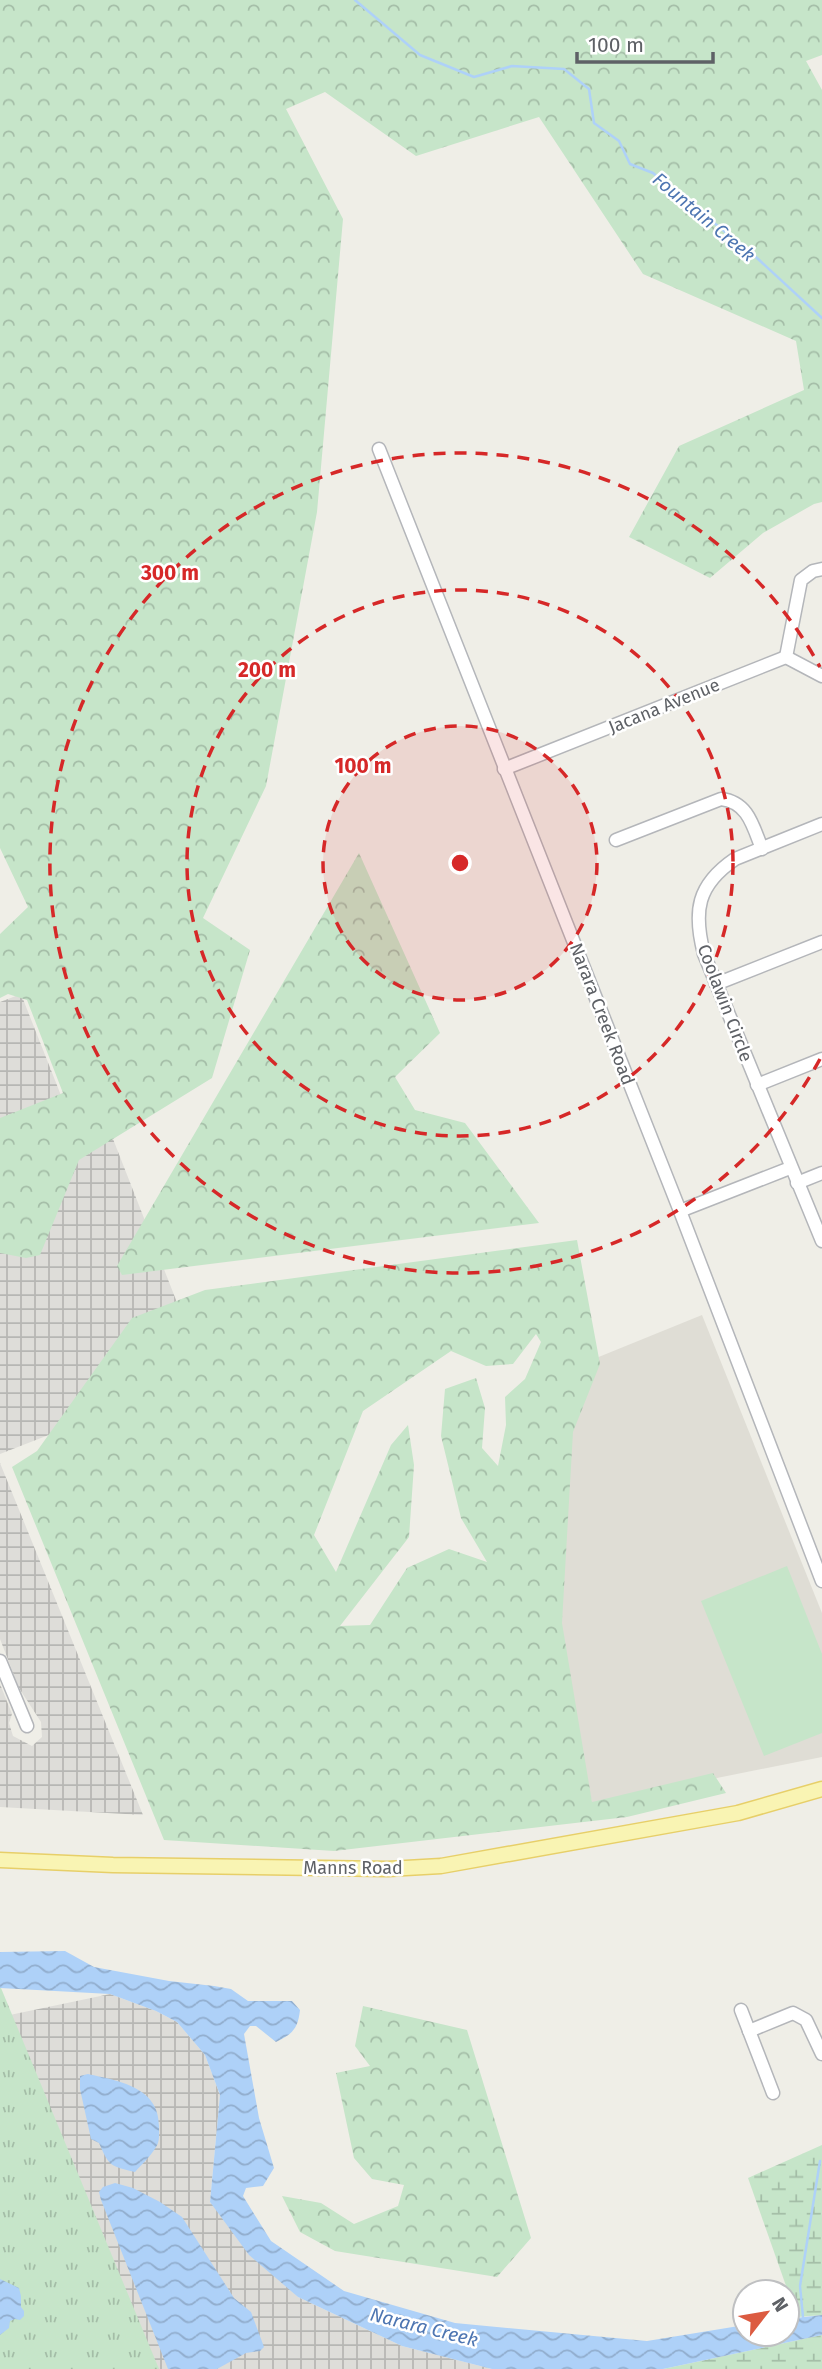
<svg xmlns="http://www.w3.org/2000/svg" width="822" height="2369" font-family="'Fira Sans',sans-serif">
<style>
.industrial{fill:url(#industrial-grid)}
.education{fill:#dfddd5}
.grass{fill:url(#grass-tufts)}
.forest{fill:url(#forest-crowns);fill-rule:evenodd}
.wetland{fill:url(#wetland-marsh)}
.pitch{fill:#c6e5c9}
.water{fill:url(#water-waves)}
.lines{fill:none;stroke-linecap:round;stroke-linejoin:round}
.stream{stroke:#aed1f8;stroke-width:2.5}
.minor-casing{stroke:#b4b6ba;stroke-width:15}
.major-casing{stroke:#e7cf69;stroke-width:17}
.minor{stroke:#fff;stroke-width:12}
.major{stroke:#f9f4b3;stroke-width:14}
.ring{fill:none;stroke:#d62828;stroke-width:3.5;stroke-dasharray:12 9}
.labels{text-anchor:middle;dominant-baseline:central;stroke-width:5;stroke-linejoin:round;paint-order:stroke}
.street-label{font-size:18px;fill:#5e6166;stroke:#fff}
.water-label{font-size:19px;font-style:italic;fill:#4e76b2;stroke:#fff}
.centre{fill:#d62828;stroke:#fff;stroke-width:3.5}
.ring-label{font-size:21px;text-anchor:middle;font-weight:bold;fill:#d62828;stroke:#fff;stroke-width:5;stroke-linejoin:round;paint-order:stroke}
</style>
<defs>
<pattern id="industrial-grid" width="8" height="8" patternUnits="userSpaceOnUse" patternTransform="scale(1.75)"><rect width="8" height="8" fill="#deddd9"/><path d="M0 4h8M4 0v8" fill="none" stroke="#b7b7b4"/></pattern>
<pattern id="grass-tufts" width="24" height="20" patternUnits="userSpaceOnUse" patternTransform="scale(1.75)"><rect width="24" height="20" fill="#c6e5c9"/><path d="M3 7l-1-3M5 7V3M7 7l1-3M15 17l-1-3M17 17v-4M19 17l1-3" fill="none" stroke="#a4bda7"/></pattern>
<pattern id="forest-crowns" width="20" height="18" patternUnits="userSpaceOnUse" patternTransform="scale(1.75)"><rect width="20" height="18" fill="#c6e5c9"/><path d="M2 6a3 3 0 1 1 6 0M12 15a3 3 0 1 1 6 0" fill="none" stroke="#a4bda7"/></pattern>
<pattern id="wetland-marsh" width="20" height="14" patternUnits="userSpaceOnUse" patternTransform="scale(1.75)"><rect width="20" height="14" fill="#c6e5c9"/><path d="M1 5h8M5 5V1M11 12h8M15 12V8" fill="none" stroke="#a4bda7"/></pattern>
<pattern id="water-waves" width="16" height="10" patternUnits="userSpaceOnUse" patternTransform="scale(1.75)"><rect width="16" height="10" fill="#aed1f8"/><path d="M0 5q4-4 8 0t8 0" fill="none" stroke="#91adcd"/></pattern>
</defs>
<rect width="100%" height="100%" fill="#efeee7"/>
<g class="industrial">
<polygon points="21,994 62,1098 0,1119 0,1002"/>
<polygon points="104,1116 205,1374 0,1454 0,1156"/>
<polygon points="0,1463 143,1815 0,1807 0,1684 12,1714 9,1723 13,1736 32,1746 42,1737 41,1722 19,1688 0,1639"/>
<polygon points="110,1994 156,2011 177,2022 205,2055 220,2095 210,2202 298,2297 402,2346 492,2369 141,2369 5,2016"/>
</g>
<polygon class="education" points="702,1315 822,1613 822,1757 592,1803 510,1393"/>
<polygon class="grass" points="0,1988 1,1988 159,2369 0,2369"/>
<g class="forest">
<polygon points="0,0 822,0 822,55 806,61 822,90 822,502 814,504 763,533 710,578 629,537 679,446 804,390 796,341 643,274 539,117 416,156 325,92 286,109 343,219 317,512 266,786 203,918 250,950 212,1078 79,1160 40,1255 26,1258 0,1253 0,1118 63,1093 27,1000 8,994 0,998 0,934 28,907 0,848"/>
<polygon points="359,853 440,1033 395,1077 415,1110 465,1123 539,1223 122,1275 117,1266"/>
<path d="M577 1240 600 1364 573 1432 562 1623 592 1802 713 1773 726 1793 627 1817 334 1851 164 1840 12 1467 37 1451 132 1318 205 1290ZM536 1334 541 1342 525 1379 505 1397 506 1425 498 1466 482 1448 485 1408 476 1378 445 1389 441 1436 461 1518 487 1562 449 1549 407 1568 370 1625 340 1626 409 1537 414 1465 408 1425 391 1445 336 1572 314 1535 363 1411 451 1351 486 1366 513 1364Z"/>
<polygon points="363,2006 467,2030 531,2238 497,2277 335,2251 300,2232 282,2196 321,2203 354,2224 398,2206 404,2185 372,2179 354,2158 336,2073 370,2066 355,2046"/>
</g>
<g class="wetland">
<polygon points="822,2145 822,2315 797,2317 748,2178"/>
<polygon points="822,2335 822,2369 663,2369"/>
</g>
<polygon class="pitch" points="787,1566 822,1654 822,1733 764,1756 701,1601"/>
<g class="water">
<path d="M65 1951 94 1967 169 1981 214 1986 231 1989 248 2001H292L300 2010C298 2028 293 2034 276 2042L256 2026H250L244 2034 259 2118 274 2168 263 2186 246 2188 243 2196 271 2241 344 2291 455 2323 647 2341 745 2325V2334H787V2319L822 2315V2335L663 2369H492L402 2346 298 2297 249 2255 210 2202 220 2095 205 2055 177 2022 156 2011 110 1994 0 1988V1952Z"/>
<path d="M88 2074C119 2081 159 2087 159 2126 159 2133 160 2142 156 2147 151 2156 142 2164 135 2172 110 2166 109 2166 99 2143L91 2139 80 2089V2076Z"/>
<polygon points="115,2183 133,2188 160,2202 182,2217 234,2298 251,2312 264,2347 260,2351 246,2353 217,2369 168,2369 101,2200 99,2192 103,2187"/>
<polygon points="0,2279 19,2288 21,2296 21,2307 24,2311 24,2316 20,2320 15,2319 10,2321 9,2328 0,2335"/>
</g>
<g class="lines">
<g class="stream">
<polyline points="355,0 420,55 474,77 512,66 564,69 589,89 594,123 619,141 630,164 653,173 757,258 822,318"/>
<polyline points="803,2317 800,2286 820,2161"/>
</g>
<g class="minor-casing">
<g id="minor">
<polyline points="379,449 680,1211 822,1581"/>
<polyline points="786,657 801,580 813,571 822,569"/>
<polyline points="504,769 786,657 822,676"/>
<path d="M822 824 735 859C697 885 693 911 704 954L822 1241"/>
<path d="M616 840 721 799C748 802 753 826 762 849"/>
<polyline points="716,984 822,942"/>
<polyline points="757,1085 822,1059"/>
<polyline points="797,1183 822,1173"/>
<polyline points="680,1211 790,1168"/>
<polyline points="0,1661 27,1726"/>
<polyline points="741,2010 773,2093"/>
<polyline points="749,2031 793,2013 806,2020 822,2054"/>
</g>
</g>
<g class="major-casing">
<polyline id="major" points="0,1860 113,1865 388,1869 441,1866 738,1813 822,1789"/>
</g>
<use href="#minor" class="minor"/>
<use href="#major" class="major"/>
</g>
<circle cx="460" cy="863" r="137" fill="#d62828" fill-opacity=".12"/>
<g class="ring">
<circle cx="460" cy="863" r="137"/>
<circle cx="460" cy="863" r="273"/>
<path d="M820 1059A410 410 0 1 1 820 667"/>
</g>
<g class="labels">
<g class="street-label">
<text transform="translate(664 706) rotate(-22)">Jacana Avenue</text>
<text transform="translate(725 1003) rotate(69)">Coolawin Circle</text>
<text transform="translate(602 1014) rotate(69)">Narara Creek Road</text>
<text x="353" y="1868">Manns Road</text>
</g>
<g class="water-label">
<text transform="translate(704 217) rotate(40)">Fountain Creek</text>
<text transform="translate(424 2327) rotate(14)">Narara Creek</text>
</g>
</g>
<circle cx="460" cy="863" r="10" class="centre"/>
<g class="ring-label">
<text x="170" y="580">300 m</text>
<text x="267" y="677">200 m</text>
<text x="363" y="773">100 m</text>
</g>
<g transform="translate(766 2313) rotate(59)"><circle r="33" fill="#ffffff" stroke="#bfc0c2" stroke-width="2"/>
<path d="M0-5L12 26L0 18L-12 26Z" fill="#dc5b41"/>
<text y="-10" font-size="19" font-weight="bold" text-anchor="middle" fill="#5e6166">N</text>
</g>
<path d="M577 52v10h136v-10" fill="none" stroke="#5e6166" stroke-width="3.5"/>
<text x="588" y="52" font-size="21" fill="#5e6166" stroke="#ffffff" stroke-width="5" paint-order="stroke">100 m</text>
</svg>
